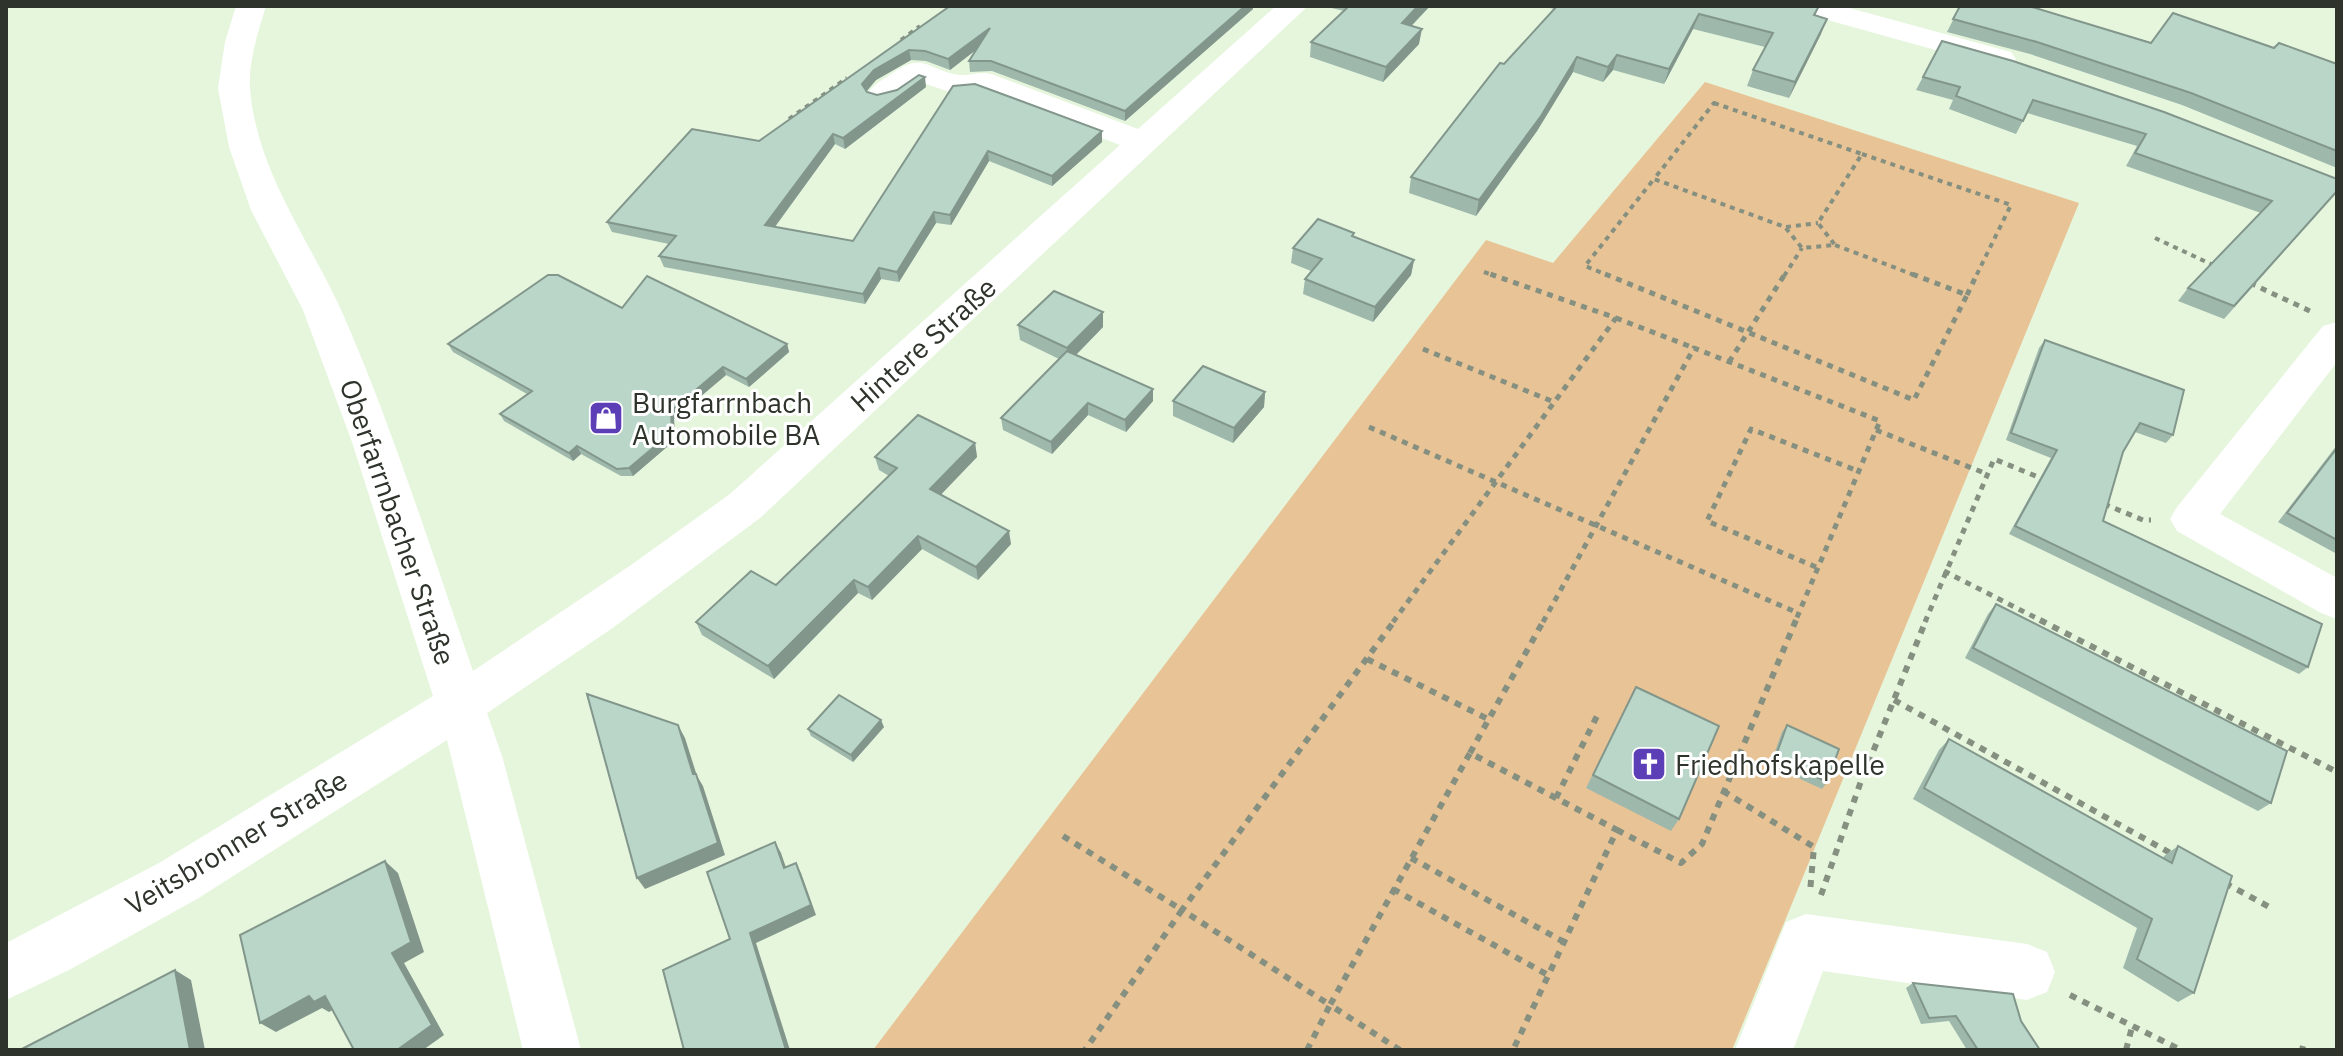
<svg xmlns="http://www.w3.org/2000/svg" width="2343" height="1056" font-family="'IBM Plex Sans',sans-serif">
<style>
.green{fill:#e8c395}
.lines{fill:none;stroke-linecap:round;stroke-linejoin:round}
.path-far2{stroke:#869080;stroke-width:4;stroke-dasharray:5 5;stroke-linecap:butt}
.path-far1{stroke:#869080;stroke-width:5;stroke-dasharray:6 6;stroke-linecap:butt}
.path{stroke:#869080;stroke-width:6;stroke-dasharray:7 7;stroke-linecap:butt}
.minor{fill:#fff;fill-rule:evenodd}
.wall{fill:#9fb8ac}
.shaded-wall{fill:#82968c}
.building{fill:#b9d6c8;stroke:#82968c;stroke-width:2}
.labels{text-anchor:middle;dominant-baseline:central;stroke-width:6;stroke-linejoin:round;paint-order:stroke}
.street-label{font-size:28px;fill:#2e342b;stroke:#fff}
.poi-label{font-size:28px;fill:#2e342b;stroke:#fff;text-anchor:start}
</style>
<rect width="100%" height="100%" fill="#e6f6dd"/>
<polygon class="green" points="1705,82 2079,203 1732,1050 873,1050 1486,240 1553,263"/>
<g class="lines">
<g class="path-far2">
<polyline points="901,40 920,26"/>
<polygon points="1714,103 1862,154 1818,223 1835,245 1802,248 1785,227 1654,179"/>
<polyline points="789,119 847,78"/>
<polyline points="1862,154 2011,205 1976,276"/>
<polyline points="1786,227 1818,223"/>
<polyline points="2155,238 2215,266"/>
<polyline points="1835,245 1917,276"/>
<polyline points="1484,272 1495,276"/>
<polyline points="1610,276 1585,266 1654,179"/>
<polyline points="1784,276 1802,248"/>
</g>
<g class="path-far1">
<polyline points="1605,274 1914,400 1967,295 1912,274"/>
<polyline points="2250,283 2310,311"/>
<polyline points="1967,295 1977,274"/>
<polyline points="1616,318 1694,348"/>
<polyline points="1423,349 1554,402"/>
<polyline points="1729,362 1785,274"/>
<polyline points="1369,427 1798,613"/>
<polyline points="1876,430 1987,474"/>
<polyline points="2104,504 2143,520 2151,520"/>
<polyline points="1816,567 1707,521 1751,429 1858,471"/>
<polyline points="1944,571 2044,622"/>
<polyline points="1393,622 1616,318 1490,274"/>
<polyline points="1543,622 1694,348 1880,421 1795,622"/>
<polyline points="1925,622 1994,459 2043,479"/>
</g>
<g class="path">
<polyline points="2040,620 2337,772"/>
<polyline points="1367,659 1488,719"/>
<polyline points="1894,700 2174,855"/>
<polyline points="1470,753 1544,620"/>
<polyline points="1723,791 1814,847 1810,892"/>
<polyline points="1556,798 1598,714"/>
<polyline points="1617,830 1681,863 1702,844 1796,620"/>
<polyline points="1063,836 1182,910 1085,1050"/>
<polyline points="1411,858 1564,942"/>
<polyline points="2225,883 2273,909"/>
<polyline points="1393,889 1548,975"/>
<polyline points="1821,895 1860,784 1926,620"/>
<polyline points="2070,995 2181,1050"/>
<polyline points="1307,1050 1330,1005 1182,910 1395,620"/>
<polyline points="1400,1050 1330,1005 1470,753 1617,830 1513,1050"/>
<polyline points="2126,1050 2132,1027"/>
<polyline points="2302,1050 2303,1046"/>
</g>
<g class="minor">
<path d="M236 6H266C258 32 248 62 250 89 257 172 309 239 342 312 393 428 431 551 473 671L631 565 730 494 1120 145 977 91 959 95 920 82C904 94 892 106 872 101L867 94C873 85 882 80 891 74 924 50 928 71 960 75 971 76 980 71 991 74L1138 129 1276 6H1308L760 518 614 627 487 713 502 756 581 1050H523L447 740 197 899 69 970 6 1000V943L159 863 433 696 352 442 303 310 251 210 229 147 218 88 225 42Z"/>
<polygon points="1794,6 1842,6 2011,52 2016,59 2011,66 2000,68 1799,12"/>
<polygon points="2337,322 2337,362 2220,514 2337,578 2337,619 2321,613 2177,531 2170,519 2177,507 2323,326"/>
<polygon points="1806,914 2027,944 2047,952 2055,972 2047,992 2027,1000 1823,971 1793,1050 1735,1050 1786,922"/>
</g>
</g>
<g class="wall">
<polygon points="950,6 1253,6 1253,9 1125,121 992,71 970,72 969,61 976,50 950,70 926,61 911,60 876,80 867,91 867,92 877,95 926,87 845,149 835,144 775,227 853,241 953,86 1102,142 1052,186 989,161 951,225 936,223 899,282 881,279 865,304 664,267 659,256 669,244 612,232 607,222 759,141"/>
<polygon points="1323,6 1430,6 1411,26 1419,44 1383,82 1310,57 1311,42 1344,11"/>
<polygon points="1543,6 1819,6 1815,16 1821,34 1789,98 1747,86 1753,70 1765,47 1693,29 1664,84 1613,70 1603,82 1573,72 1537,131 1476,216 1409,193 1411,177 1504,64 1554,9"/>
<polygon points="1960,6 2032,7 2151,43 2274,48 2337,64 2337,168 2182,105 2030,54 1947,32"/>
<polygon points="1942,41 2337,192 2224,319 2178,301 2188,288 2261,213 2126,166 2137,146 2027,113 2016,134 1949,109 1953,100 1916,90"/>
<polygon points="1354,237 1414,260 1411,275 1373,322 1303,294 1305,279 1311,271 1291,263 1293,248"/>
<polygon points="622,308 787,344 789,352 749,387 726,375 674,419 675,440 633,476 621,476 581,454 573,461 504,421 500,414 527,394 453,352 448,344"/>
<polygon points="1103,312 1103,327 1076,355 1153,401 1126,432 1088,415 1052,454 1003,430 1001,418 1059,359 1020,340 1018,325"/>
<polygon points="2045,340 2173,435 2166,443 2135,432 2123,452 2103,521 2308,667 2299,674 2009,534 2051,458 2006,440 2039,348"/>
<polygon points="1265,392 1264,407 1233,443 1173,416 1173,401"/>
<polygon points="975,443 977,457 940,495 1011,544 978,580 922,549 872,600 858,593 774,679 702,635 696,622 776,585 889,476 879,470 875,457"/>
<polygon points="2337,445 2337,554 2278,522"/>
<polygon points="1996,604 2271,803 2258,811 1965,658 1988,614"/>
<polygon points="1636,687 1679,819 1671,831 1586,788"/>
<polygon points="1787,725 1827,782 1822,789 1770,765 1782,732"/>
<polygon points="884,727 853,762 811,736 808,729"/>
<polygon points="1949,739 2163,858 2164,856 2178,846 2194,993 2178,1002 2123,968 2137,928 1913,799 1939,750"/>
<polygon points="1913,983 2040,1050 1967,1050 1949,1021 1921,1024 1906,988"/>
</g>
<g class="shaded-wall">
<polygon points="1245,6 1253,6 1253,9 1125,121 1125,111"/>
<polygon points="1418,6 1430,6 1400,38 1402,23"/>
<polygon points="1699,14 1693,29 1664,84 1669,69"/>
<polygon points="1827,19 1821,34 1789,98 1795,82"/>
<polygon points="990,28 991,38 950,70 948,59"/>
<polygon points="1422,29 1419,44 1383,82 1386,67"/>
<polygon points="909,50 911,60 876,80 864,94 862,84 874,70"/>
<polygon points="1617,55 1613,70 1603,82 1608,67"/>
<polygon points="1577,57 1573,72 1537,131 1476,216 1479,200"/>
<polygon points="925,77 926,87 845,149 843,138"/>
<polygon points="1102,131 1102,142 1052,186 1052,176"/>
<polygon points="833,134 835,144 768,236 765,225"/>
<polygon points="988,151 989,161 951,225 950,215"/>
<polygon points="934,212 936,223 899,282 897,272"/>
<polygon points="1414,260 1411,275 1373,322 1375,307"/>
<polygon points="879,268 881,279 865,304 863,294"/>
<polygon points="1103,312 1103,327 1068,363 1067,348"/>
<polygon points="787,344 789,352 749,387 746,379"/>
<polygon points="723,367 726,375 674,419 675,440 633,476 629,468 671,411"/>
<polygon points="1153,389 1153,401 1126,432 1125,420"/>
<polygon points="1265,392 1264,407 1233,443 1234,428"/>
<polygon points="1088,403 1088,415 1052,454 1051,442"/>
<polygon points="975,443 977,457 933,503 930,489"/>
<polygon points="577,446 581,454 573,461 569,453"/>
<polygon points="1009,531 1011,544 978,580 976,567"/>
<polygon points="918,536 922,549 872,600 868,587"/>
<polygon points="854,580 858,593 774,679 768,666"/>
<polygon points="881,720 884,727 853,762 851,755"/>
<polygon points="678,725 685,738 697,776 703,786 725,855 645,889 637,878 693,774"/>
<polygon points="775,842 781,853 790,879 784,868"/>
<polygon points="385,861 398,873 424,952 404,963 444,1035 423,1050 397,1050"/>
<polygon points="796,863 801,873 816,915 756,943 790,1050 786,1050 750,933"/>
<polygon points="175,970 191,980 205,1050 190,1050"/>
<polygon points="309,996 325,996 340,1006 329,1012 322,1008 276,1032 260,1023"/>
</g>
<g class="building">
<polygon points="950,6 1245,6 1125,111 991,61 969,61 990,28 948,59 925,51 909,50 874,70 862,84 867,92 877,95 897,90 919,75 925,77 843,138 833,134 765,225 853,241 953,86 975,84 1102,131 1052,176 988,151 950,215 934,212 897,272 879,268 863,294 659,256 676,236 607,222 692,129 759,141"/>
<polygon points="1349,6 1418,6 1402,23 1422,29 1386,67 1311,42"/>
<polygon points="1557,6 1819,6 1814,15 1827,19 1795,82 1753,70 1773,33 1699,14 1669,69 1617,55 1608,67 1577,57 1541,116 1479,200 1411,177 1500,63 1504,64"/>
<polygon points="1960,6 2032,6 2032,7 2151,43 2173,13 2274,48 2279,43 2337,64 2337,151 2191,93 2037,42 1953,19"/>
<polygon points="1942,41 2013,61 2164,112 2337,179 2337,191 2234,306 2188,288 2272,201 2135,153 2146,134 2033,100 2023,121 1956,96 1960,87 1923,77"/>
<polygon points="1318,219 1354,233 1352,236 1414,260 1375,307 1305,279 1322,259 1293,248"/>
<polygon points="548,275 558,275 622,308 647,276 787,344 746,379 723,367 671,411 672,432 629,468 617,469 577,446 569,453 500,414 532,391 448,344"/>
<polygon points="1054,291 1103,312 1067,348 1018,325"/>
<polygon points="2045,340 2184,390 2173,435 2140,423 2123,452 2103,521 2322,624 2308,667 2015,526 2057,450 2011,433"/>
<polygon points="1067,351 1153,389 1125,420 1088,403 1051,442 1001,418"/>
<polygon points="1203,366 1265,392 1234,428 1173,401"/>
<polygon points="918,415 975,443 930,489 1009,531 976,567 918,536 868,587 854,580 768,666 696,622 751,571 776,585 897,468 875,457"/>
<polygon points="2337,448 2337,540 2287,513"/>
<polygon points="1996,604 2287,751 2271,803 1973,648"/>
<polygon points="1636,687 1719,726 1679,819 1593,775"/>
<polygon points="587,694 678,725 693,774 696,774 718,843 637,878"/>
<polygon points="839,695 881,720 851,755 808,729"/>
<polygon points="1787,725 1839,749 1827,782 1775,758"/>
<polygon points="1949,739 2172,863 2178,846 2232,876 2194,993 2137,959 2152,919 1924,788"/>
<polygon points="775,842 784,868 796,863 811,905 750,933 786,1050 684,1050 663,970 730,939 707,872"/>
<polygon points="385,861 411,942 392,953 432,1025 397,1050 354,1050 325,996 314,1002 309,996 260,1023 240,935"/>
<polygon points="175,970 190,1050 20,1050"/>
<polygon points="1913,983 2013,994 2021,1021 2040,1050 1978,1050 1956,1016 1929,1018"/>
</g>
<defs>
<g id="shop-square" transform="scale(1.8)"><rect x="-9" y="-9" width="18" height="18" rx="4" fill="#5c3fb7" stroke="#fff"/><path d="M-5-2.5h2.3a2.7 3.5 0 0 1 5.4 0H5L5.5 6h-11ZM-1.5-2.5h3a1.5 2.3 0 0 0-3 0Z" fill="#fff"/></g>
<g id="church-square" transform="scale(1.8)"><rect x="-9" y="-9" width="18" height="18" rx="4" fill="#5c3fb7" stroke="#fff"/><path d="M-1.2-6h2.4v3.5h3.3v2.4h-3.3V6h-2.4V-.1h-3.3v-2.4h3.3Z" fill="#fff"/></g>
</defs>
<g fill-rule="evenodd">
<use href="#shop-square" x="606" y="418"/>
<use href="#church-square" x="1649" y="764"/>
</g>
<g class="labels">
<g class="street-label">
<text transform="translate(923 344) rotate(-42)">Hintere Straße</text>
<text transform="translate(398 522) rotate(71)">Oberfarrnbacher Straße</text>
<text transform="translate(236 842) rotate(-31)">Veitsbronner Straße</text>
</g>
<g class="poi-label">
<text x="632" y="402">Burgfarrnbach<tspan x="632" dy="32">Automobile BA</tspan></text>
<text x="1675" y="764">Friedhofskapelle</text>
</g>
</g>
<rect width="2343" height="1056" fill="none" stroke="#2e342b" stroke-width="16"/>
</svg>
